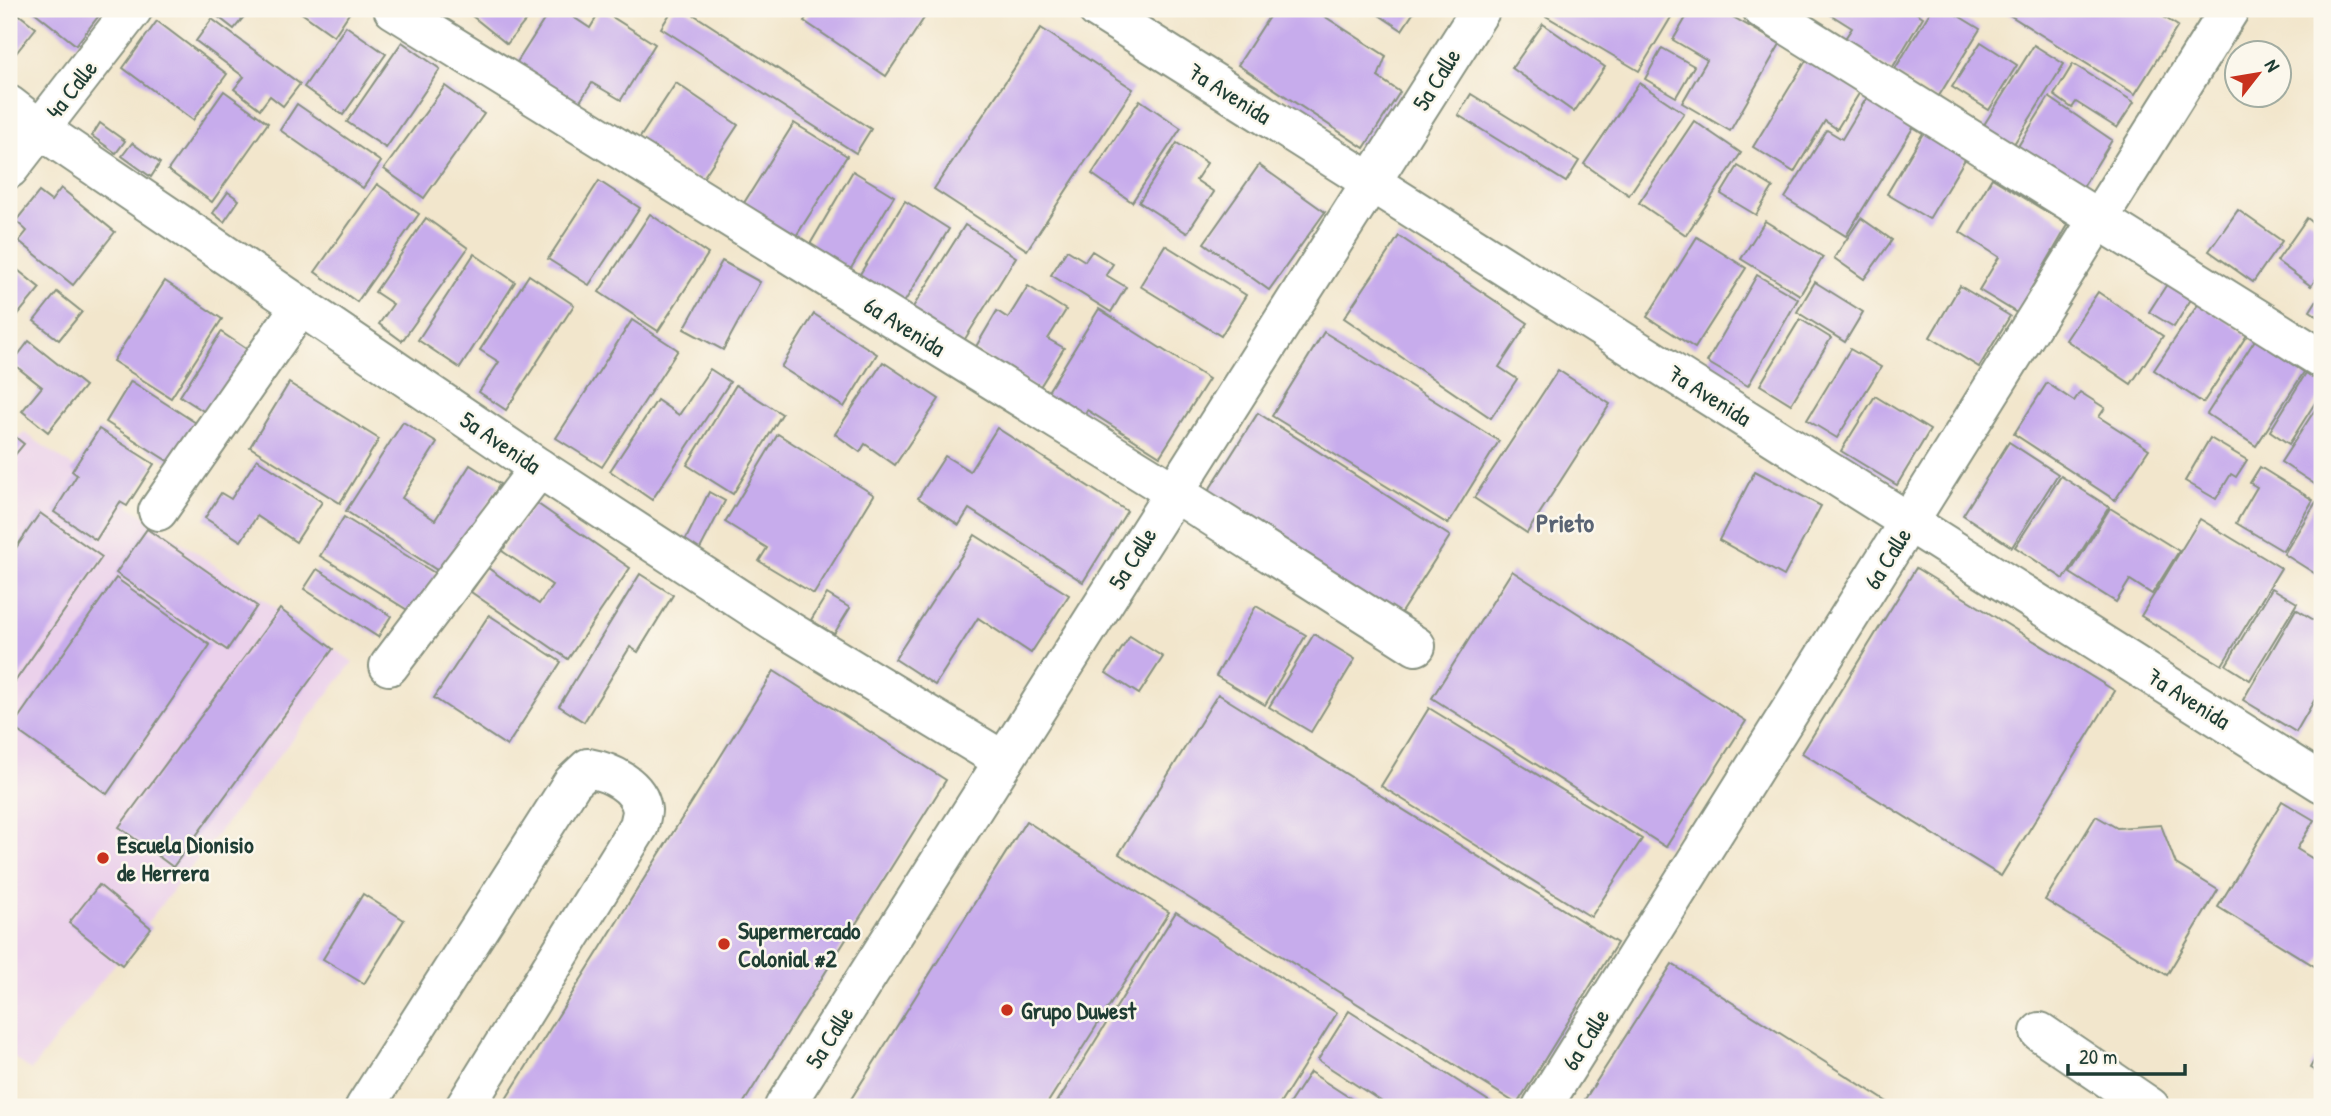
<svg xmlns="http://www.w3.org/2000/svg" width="2331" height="1116" font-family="'Patrick Hand',sans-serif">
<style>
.built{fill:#ebd1eb}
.building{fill:#c7acec}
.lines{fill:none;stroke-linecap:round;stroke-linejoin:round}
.minor-casing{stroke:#889280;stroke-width:42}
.minor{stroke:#fff;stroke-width:38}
.poi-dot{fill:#c8321e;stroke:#fbf7ec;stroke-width:2.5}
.labels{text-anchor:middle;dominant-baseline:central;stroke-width:5;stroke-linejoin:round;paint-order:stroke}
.street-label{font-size:24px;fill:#1f3d34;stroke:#fbf7ec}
.poi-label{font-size:24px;font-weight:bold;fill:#1f3d34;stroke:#fbf7ec;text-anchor:start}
.neighbourhood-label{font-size:26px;font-weight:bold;fill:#5a6474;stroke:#fbf7ec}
</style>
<rect width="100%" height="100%" fill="#fbf7ec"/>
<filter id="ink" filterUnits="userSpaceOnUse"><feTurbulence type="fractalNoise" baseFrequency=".0143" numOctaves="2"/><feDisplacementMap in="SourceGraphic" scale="14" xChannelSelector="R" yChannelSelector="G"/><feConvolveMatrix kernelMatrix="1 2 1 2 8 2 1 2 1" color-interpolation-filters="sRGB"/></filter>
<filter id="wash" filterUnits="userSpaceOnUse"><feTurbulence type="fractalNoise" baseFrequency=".00686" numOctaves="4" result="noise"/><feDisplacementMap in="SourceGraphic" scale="28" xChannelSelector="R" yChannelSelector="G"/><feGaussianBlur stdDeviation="1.57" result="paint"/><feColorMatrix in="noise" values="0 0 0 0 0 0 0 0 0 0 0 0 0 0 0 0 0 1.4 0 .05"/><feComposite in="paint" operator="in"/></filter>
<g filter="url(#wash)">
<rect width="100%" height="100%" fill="#f2e6cc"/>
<polygon class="built" points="25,433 353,662 31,1070 9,1054 9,447"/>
<g id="blocks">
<g class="building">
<polygon points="9,9 12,9 36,28 9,62"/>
<polygon points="34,9 104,9 76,45 33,11"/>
<polygon points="208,9 250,9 234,29"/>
<polygon points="296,9 352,9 334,36"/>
<polygon points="476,9 535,9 507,44 471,15"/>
<polygon points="551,9 561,9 590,28 601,10 655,44 621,100 592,83 577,106 514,67"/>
<polygon points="673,9 685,9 871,129 856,153 661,28"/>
<polygon points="812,9 930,9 886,76 804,21"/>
<polygon points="1274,9 1313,9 1386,56 1378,77 1400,92 1364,148 1238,65"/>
<polygon points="1370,9 1416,9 1402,30"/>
<polygon points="1534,9 1676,9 1639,71"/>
<polygon points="1691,9 1719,9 1780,44 1730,131 1682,103 1707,60 1673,40"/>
<polygon points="1827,9 1910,9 1923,17 1891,70 1844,40 1852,28 1825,11"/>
<polygon points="1932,9 1947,9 1980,29 1937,99 1893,72"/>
<polygon points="2000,9 2151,9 2178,26 2135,94"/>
<polygon points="212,19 300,84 283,106 270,96 260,109 234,89 244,77 196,41"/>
<polygon points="157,21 227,74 193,120 123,68"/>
<polygon points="1543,24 1605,67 1574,112 1512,68"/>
<polygon points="346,26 386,54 343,115 304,87"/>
<polygon points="1041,28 1133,89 1027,250 934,189"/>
<polygon points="402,42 440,69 386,148 347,122"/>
<polygon points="1981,42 2017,65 1989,110 1952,87"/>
<polygon points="2034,45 2064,64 2012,147 1982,128"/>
<polygon points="1662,48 1694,66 1676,97 1645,79"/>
<polygon points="1807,59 1860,92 1837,129 1825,121 1794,172 1753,147"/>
<polygon points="2073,64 2134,102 2117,128 2076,102 2072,108 2054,95"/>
<polygon points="676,83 738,125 701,181 639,139"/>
<polygon points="1639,83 1684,113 1629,195 1584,164"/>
<polygon points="445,86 484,114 424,198 384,169"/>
<polygon points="224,91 268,123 212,202 168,170"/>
<polygon points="1471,94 1579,161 1566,182 1458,115"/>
<polygon points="1869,94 1916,123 1846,236 1785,198 1827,130 1842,139"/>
<polygon points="2049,97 2112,140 2082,189 2017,148"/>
<polygon points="1140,100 1181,128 1132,202 1092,174"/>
<polygon points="297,104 381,162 363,188 280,130"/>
<polygon points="1694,121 1741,153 1686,235 1639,203"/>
<polygon points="100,123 125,141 116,153 92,136"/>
<polygon points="794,123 847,156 789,247 737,214"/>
<polygon points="1925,130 1967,156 1929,219 1887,194"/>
<polygon points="132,143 160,163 151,177 122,156"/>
<polygon points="1177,143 1207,163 1196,180 1214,192 1187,233 1139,202"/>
<polygon points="1259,165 1325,212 1269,290 1204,243"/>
<polygon points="1738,166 1773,187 1756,215 1721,194"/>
<polygon points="853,171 894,196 850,270 809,246"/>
<polygon points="1992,178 2068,225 2017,313 1979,290 1999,257 1960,232"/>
<polygon points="599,181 640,208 589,285 548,259"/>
<polygon points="377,184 419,214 357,302 315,272"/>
<polygon points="61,188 115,232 73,285 19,241 27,231 16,221 39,192 51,201"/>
<polygon points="228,192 239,200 224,222 213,213"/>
<polygon points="905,201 949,229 902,306 857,279"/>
<polygon points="2238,210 2282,241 2253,282 2209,251"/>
<polygon points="650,214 708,254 658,331 599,292"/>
<polygon points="426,218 468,248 402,341 379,324 393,304 375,292"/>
<polygon points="1861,218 1892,240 1864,279 1834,258"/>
<polygon points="2307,218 2322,229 2322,270 2311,286 2277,261"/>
<polygon points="1765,221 1823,257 1800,295 1741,259"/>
<polygon points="965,225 1016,257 960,347 908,315"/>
<polygon points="1399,236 1528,323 1499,367 1517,379 1491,418 1344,318"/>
<polygon points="1697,237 1746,268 1695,348 1647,317"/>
<polygon points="1165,245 1246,295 1221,336 1140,286"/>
<polygon points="1067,250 1085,261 1092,251 1113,264 1106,275 1126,287 1111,312 1051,275"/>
<polygon points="474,254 515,282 460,368 418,340"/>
<polygon points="722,261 760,282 723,350 684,329"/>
<polygon points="9,263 40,288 11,323 9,321"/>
<polygon points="529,275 574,305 506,410 479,392 499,362 480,350"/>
<polygon points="1757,275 1798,299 1748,386 1707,362"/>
<polygon points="165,281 222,319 171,398 113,361"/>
<polygon points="2169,281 2193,296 2174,327 2149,312"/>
<polygon points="1815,282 1863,312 1845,342 1797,312"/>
<polygon points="1028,286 1066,310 1048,339 1064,348 1038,390 974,350 997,311 1008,318"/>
<polygon points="1960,286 2010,316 1979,367 1930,337"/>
<polygon points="57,292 82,312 59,340 34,321"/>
<polygon points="2098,292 2163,336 2131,384 2066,340"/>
<polygon points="2322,292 2322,319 2310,311"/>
<polygon points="2199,303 2247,335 2203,403 2154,370"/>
<polygon points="1099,309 1209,379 1160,456 1087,410 1081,421 1044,398"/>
<polygon points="814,314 877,354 844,407 781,367"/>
<polygon points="1800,319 1831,338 1791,404 1760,385"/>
<polygon points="632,320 678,350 602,467 556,438"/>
<polygon points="221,332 257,356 216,419 180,396"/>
<polygon points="1324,332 1499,441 1448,524 1272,416"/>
<polygon points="2255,340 2304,372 2256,446 2207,414"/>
<polygon points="29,341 85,386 48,432 22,411 42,387 12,363"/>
<polygon points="1850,349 1881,367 1837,438 1807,420"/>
<polygon points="883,362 939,399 895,465 865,444 860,452 835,434"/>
<polygon points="710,369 730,382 652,500 610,471 657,400 679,415"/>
<polygon points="1558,370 1610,404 1527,533 1474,498"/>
<polygon points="2306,373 2322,384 2322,392 2289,444 2270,431"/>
<polygon points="131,381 210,432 185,472 106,422"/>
<polygon points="289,383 379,439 340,503 250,447"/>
<polygon points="2047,383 2074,401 2080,392 2105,408 2099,417 2149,449 2115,500 2014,434"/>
<polygon points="736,385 782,414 733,494 687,465"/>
<polygon points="1875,396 1930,430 1897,485 1841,451"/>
<polygon points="2322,399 2322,489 2281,462"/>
<polygon points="1258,413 1450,536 1391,628 1200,504"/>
<polygon points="403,422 437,443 402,498 435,520 470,465 500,484 443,574 346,511"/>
<polygon points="997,428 1127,511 1083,582 969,509 959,525 918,498 945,456 970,471"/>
<polygon points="99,429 154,464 127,506 120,502 96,540 54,512 77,475 72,471"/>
<polygon points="9,432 24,444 9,462"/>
<polygon points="778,434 874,495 814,594 759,561 767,548 725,522"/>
<polygon points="2210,438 2247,460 2236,477 2231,474 2216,499 2185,481"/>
<polygon points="2009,442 2058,474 2012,547 1963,515"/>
<polygon points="257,459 322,502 296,542 257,516 241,541 205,518 221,493 231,499"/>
<polygon points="2260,467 2313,500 2283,551 2236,523 2257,487 2250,483"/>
<polygon points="1755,471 1821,506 1784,576 1719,540"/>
<polygon points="2061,476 2109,507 2064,579 2015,547"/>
<polygon points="709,492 725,501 699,551 684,543"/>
<polygon points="535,502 630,568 568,659 471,592 488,568 539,604 552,585 502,551"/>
<polygon points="2316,502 2322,506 2322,578 2284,554"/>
<polygon points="2110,508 2179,551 2152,594 2130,580 2116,602 2070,573"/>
<polygon points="40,513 102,557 9,690 9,558"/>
<polygon points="344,517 438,575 414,614 320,556"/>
<polygon points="2200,519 2281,568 2222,665 2141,616"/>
<polygon points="147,529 257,606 227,650 116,573"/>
<polygon points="975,535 1069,595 1031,653 978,618 935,685 895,659"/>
<polygon points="1916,568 2115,691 2001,876 1802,753"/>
<polygon points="317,569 391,616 378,637 304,589"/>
<polygon points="1512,571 1746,721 1666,847 1432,698"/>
<polygon points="640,574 673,595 638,652 630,647 584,722 559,706"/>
<polygon points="116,578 210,645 107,794 12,727"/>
<polygon points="2272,588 2297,603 2250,680 2226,665"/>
<polygon points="827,594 850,608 834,634 811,620"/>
<polygon points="1256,606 1306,635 1265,705 1216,676"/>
<polygon points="280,609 333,649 173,867 119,827"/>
<polygon points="2296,609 2322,625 2322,687 2296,732 2243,700"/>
<polygon points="489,615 561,662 507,746 434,698"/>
<polygon points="1314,634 1355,659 1311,732 1269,707"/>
<polygon points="1130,636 1163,657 1139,694 1106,673"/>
<polygon points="774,671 946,780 741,1107 501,1107"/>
<polygon points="1218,694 1617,943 1517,1104 1119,854"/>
<polygon points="1429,708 1642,839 1591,917 1381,786"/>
<polygon points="2282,801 2314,820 2297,849 2320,863 2322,859 2322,956 2316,967 2218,907"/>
<polygon points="2096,816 2117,828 2161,825 2176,864 2218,890 2167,975 2045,900"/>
<polygon points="1026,821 1169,912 1045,1107 846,1107"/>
<polygon points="99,885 151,928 122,965 69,923"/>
<polygon points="363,894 404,920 364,984 323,959"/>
<polygon points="1176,912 1337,1013 1278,1107 1054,1107"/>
<polygon points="1672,964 1895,1107 1580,1107"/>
<polygon points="1349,1011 1498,1107 1390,1107 1318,1060"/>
<polygon points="2322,1047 2322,1075 2310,1068"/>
<polygon points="1310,1072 1364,1107 1287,1107"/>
</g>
</g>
</g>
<g filter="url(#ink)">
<use href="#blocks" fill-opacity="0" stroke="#889280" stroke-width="2"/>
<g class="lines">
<g class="minor-casing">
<g id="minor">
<polyline points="393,9 1174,492 1416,646"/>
<polyline points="1097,9 2322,783"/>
<polyline points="1762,9 2322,359"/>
<polyline points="9,105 40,129 539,468 776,623 1004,761"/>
<polyline points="9,169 133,9"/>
<polyline points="158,511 300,307"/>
<polyline points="389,666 539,468"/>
<polyline points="2040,1032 2150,1107"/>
<path d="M365 1107 572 783 588 768C610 772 639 785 642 810 642 814 640 821 639 826L465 1107"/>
<polyline points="784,1107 1481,9"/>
<polyline points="1542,1107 2230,9"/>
</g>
</g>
<use href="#minor" class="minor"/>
</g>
</g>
<g class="poi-dot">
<circle cx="103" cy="858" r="7"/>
<circle cx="724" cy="944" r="7"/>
<circle cx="1007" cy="1010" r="7"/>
</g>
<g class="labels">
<g class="street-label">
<text transform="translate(1436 79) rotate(-58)">5a Calle</text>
<text transform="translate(71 89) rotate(-52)">4a Calle</text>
<text transform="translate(1230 93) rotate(32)">7a Avenida</text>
<text transform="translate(905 326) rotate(32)">6a Avenida</text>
<text transform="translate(1710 395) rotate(32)">7a Avenida</text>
<text transform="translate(501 442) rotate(34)">5a Avenida</text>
<text transform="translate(1132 558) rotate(-58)">5a Calle</text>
<text transform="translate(1887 558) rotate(-58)">6a Calle</text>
<text transform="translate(2189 698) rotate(32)">7a Avenida</text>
<text transform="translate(829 1037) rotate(-58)">5a Calle</text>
<text transform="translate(1585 1039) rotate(-58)">6a Calle</text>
</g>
<g class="poi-label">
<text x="117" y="844">Escuela Dionisio<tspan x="117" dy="28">de Herrera</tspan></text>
<text x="738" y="930">Supermercado<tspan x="738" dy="28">Colonial #2</tspan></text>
<text x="1021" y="1010">Grupo Duwest</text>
</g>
<g class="neighbourhood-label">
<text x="1565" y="522">Prieto</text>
</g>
</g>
<rect width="2331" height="1116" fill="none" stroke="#fbf7ec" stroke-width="35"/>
<g transform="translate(2258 74) rotate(59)"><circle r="33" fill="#fbf7ec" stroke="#a3ada2" stroke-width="2"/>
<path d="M0-5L12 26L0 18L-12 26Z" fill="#c8321e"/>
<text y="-10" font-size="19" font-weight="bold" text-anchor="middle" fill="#1f3d34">N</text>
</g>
<path d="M2068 1064v10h117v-10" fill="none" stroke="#1f3d34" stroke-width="3.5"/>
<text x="2079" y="1064" font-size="21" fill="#1f3d34" stroke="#fbf7ec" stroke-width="5" paint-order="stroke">20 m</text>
</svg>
